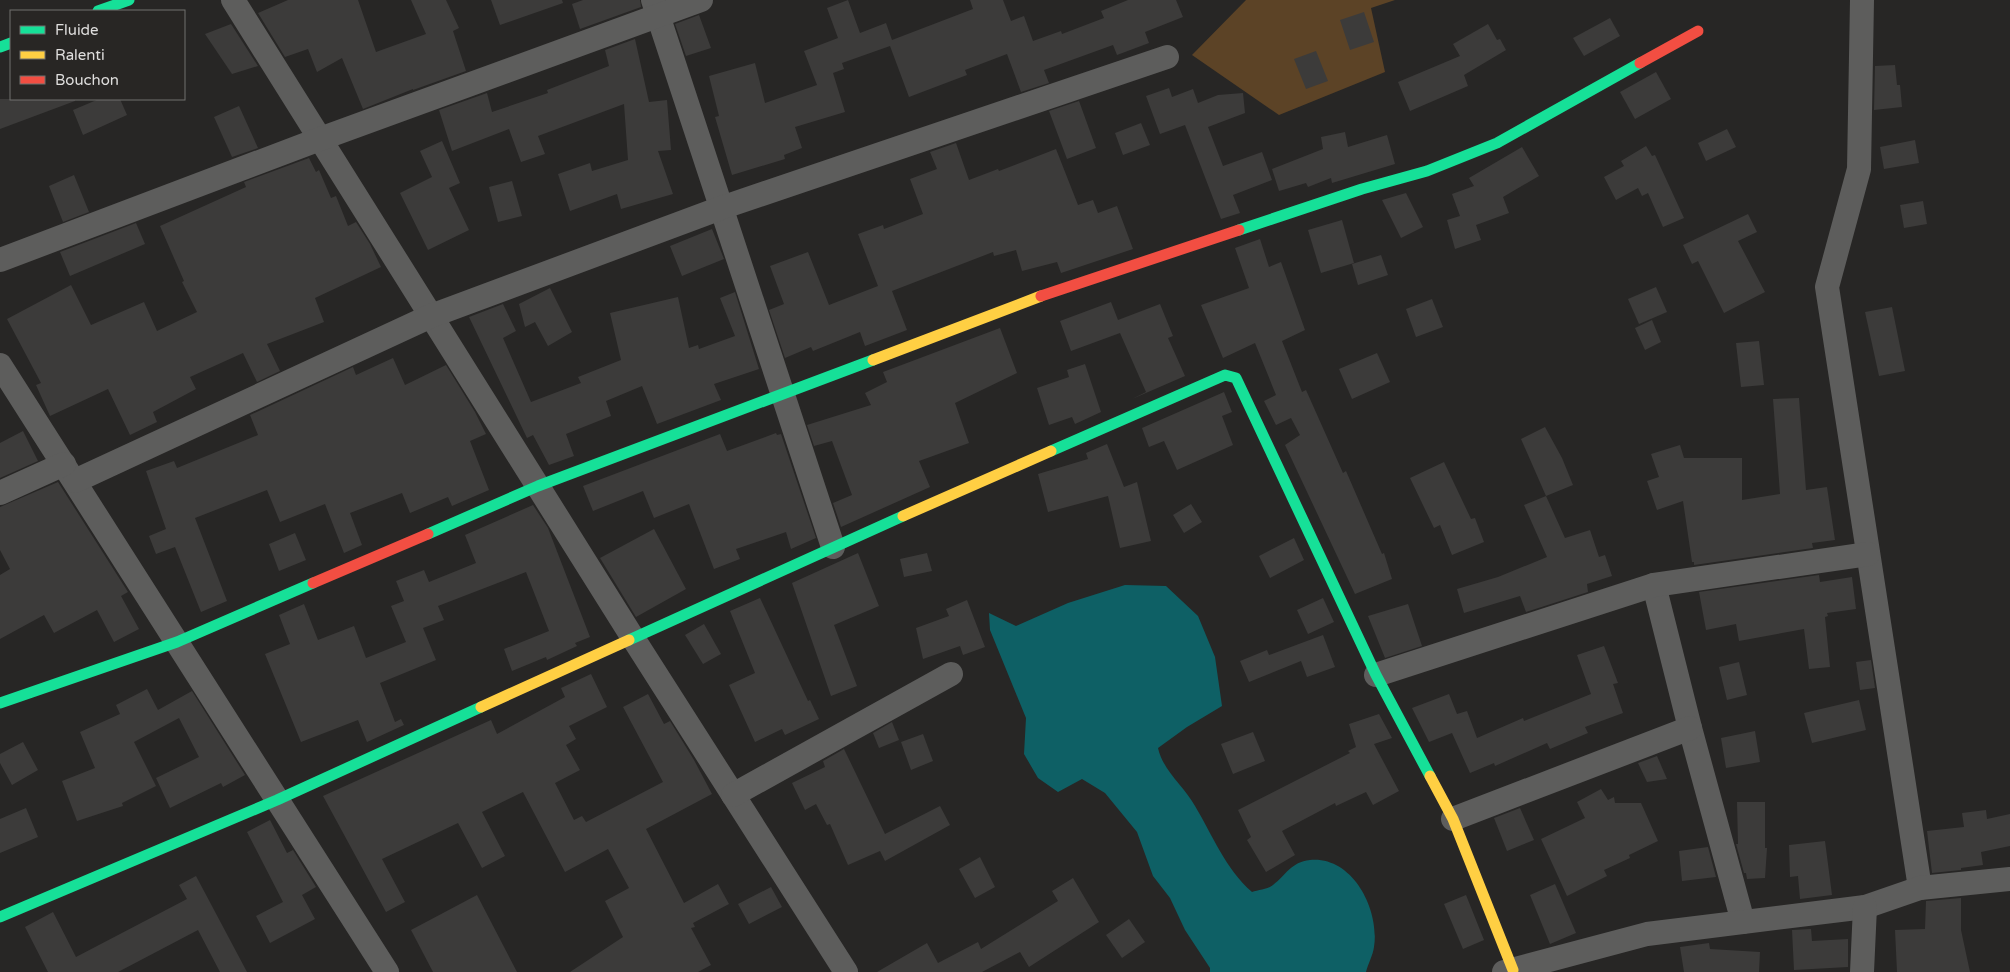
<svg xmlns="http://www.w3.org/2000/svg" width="2010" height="972" font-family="'Varela Round',sans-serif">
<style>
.green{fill:#5c4326}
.water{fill:#0e6065}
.building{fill:#3c3b3a}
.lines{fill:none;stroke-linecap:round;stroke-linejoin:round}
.street{stroke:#5d5d5c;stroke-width:24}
.fast{stroke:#16e098;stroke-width:11}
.slow{stroke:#ffcf43;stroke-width:11}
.jam{stroke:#f24e42;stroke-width:11}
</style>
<rect width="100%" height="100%" fill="#272625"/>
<polygon class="green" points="1246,0 1395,0 1371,8 1385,72 1279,115 1192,55"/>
<path class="water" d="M1125 585 1166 586 1198 616 1215 657 1222 706 1187 727 1158 748C1163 771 1184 786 1195 806 1213 836 1225 868 1252 892 1258 890 1268 889 1273 885 1286 875 1291 862 1310 860 1353 856 1380 910 1374 947 1373 955 1368 964 1366 972H1210V968L1185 930 1170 898 1153 876 1137 832 1105 793 1082 779 1058 792 1038 778 1024 754 1026 718 990 630 989 613 1016 626 1068 603Z"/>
<g class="building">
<polygon points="288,0 358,0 376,52 426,34 411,0 446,0 459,28 453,31 466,71 413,90 413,89 363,109 342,58 317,72 308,49 285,57 258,13"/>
<polygon points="491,0 562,0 563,3 500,25"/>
<polygon points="583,0 640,0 641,7 580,29 572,4"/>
<polygon points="848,0 860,33 886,23 892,40 973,9 970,0 1003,0 1011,21 1024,16 1033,41 1061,31 1062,34 1104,18 1101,11 1128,0 1176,0 1183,17 1145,32 1149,43 1117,55 1113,45 1044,70 1049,83 1021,92 1007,54 965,70 967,75 909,97 890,46 842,63 844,69 833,73 845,112 795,127 802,148 784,155 785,159 732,175 715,117 719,116 709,76 755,63 765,103 817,85 804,51 838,38 827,8"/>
<polygon points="1364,12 1374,42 1350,50 1340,20"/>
<polygon points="699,15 711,48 686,56 675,24"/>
<polygon points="1610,18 1620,36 1584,56 1573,38"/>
<polygon points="231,24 258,66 232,74 205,34"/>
<polygon points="1488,24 1497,40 1500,39 1506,50 1464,75 1468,86 1410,111 1398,82 1460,56 1453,44"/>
<polygon points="635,39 649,102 667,100 671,150 658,151 673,194 621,209 617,194 570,211 558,174 590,163 592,171 628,160 624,104 538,136 545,154 521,162 509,129 452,151 439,110 487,93 492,112 548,93 547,90 609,66 605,50"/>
<polygon points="1316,51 1328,81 1306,89 1294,59"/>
<polygon points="1895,65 1897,85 1900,85 1902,107 1874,110 1875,66"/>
<polygon points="1656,72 1671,99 1635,119 1620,92"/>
<polygon points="1169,88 1172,97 1193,89 1198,103 1218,95 1243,93 1245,113 1208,127 1223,166 1262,152 1272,180 1233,195 1240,213 1221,219 1185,125 1160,134 1146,96"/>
<polygon points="0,99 75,99 75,101 0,129"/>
<polygon points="99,99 120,99 127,115 83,135 73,110"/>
<polygon points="1079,101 1096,148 1067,159 1049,111"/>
<polygon points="239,106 258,148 232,157 214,117"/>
<polygon points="1141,123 1150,145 1123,155 1115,133"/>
<polygon points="1727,129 1736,147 1706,161 1698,143"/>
<polygon points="1345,132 1348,147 1387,135 1395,164 1332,183 1331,178 1308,187 1306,183 1279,191 1272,169 1323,149 1321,137"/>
<polygon points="1915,140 1919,163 1884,169 1880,147"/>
<polygon points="442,141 460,183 449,188 469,230 428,250 400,193 432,177 420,151"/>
<polygon points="956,143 969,180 998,169 999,171 1056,149 1078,205 1093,200 1098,213 1117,206 1133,249 1061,273 1057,262 1022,271 1016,250 994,256 993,252 892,291 907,330 865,346 860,332 813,351 811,347 785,358 769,310 784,304 770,266 808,252 829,305 878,286 858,234 883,225 884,229 923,214 910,179 937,169 930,152"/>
<polygon points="1646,146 1652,156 1655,155 1684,218 1663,227 1648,193 1642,196 1638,188 1616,200 1604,177 1624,166 1621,161"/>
<polygon points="1522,147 1539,176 1503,197 1509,213 1476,225 1481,240 1455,249 1447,220 1460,216 1452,194 1474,186 1469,178"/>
<polygon points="309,158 316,172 319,170 331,198 336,196 348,226 356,222 370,244 381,267 315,298 324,322 267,344 280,371 257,382 243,353 190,377 196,389 153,412 157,422 130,435 108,389 50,416 36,385 41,383 7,319 71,285 91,325 144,302 157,331 197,312 182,282 184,281 160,226 246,187 244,182"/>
<polygon points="74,175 89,212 63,222 49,186"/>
<polygon points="512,181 522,216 498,222 489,187"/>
<polygon points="1406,193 1423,227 1401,238 1382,200"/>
<polygon points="1923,201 1927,224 1904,228 1900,205"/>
<polygon points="1748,214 1757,232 1738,241 1765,292 1724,313 1698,261 1692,264 1683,245"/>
<polygon points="1342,220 1354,263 1321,273 1308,230"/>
<polygon points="136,223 145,244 70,276 60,252"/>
<polygon points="712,229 724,259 682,276 670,246"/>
<polygon points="1260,239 1269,267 1281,262 1305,330 1282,341 1302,392 1306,390 1343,473 1346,471 1382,554 1384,553 1392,579 1355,594 1285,445 1300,435 1291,418 1276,425 1264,401 1276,395 1255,343 1223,358 1201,305 1249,288 1235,248"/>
<polygon points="1381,255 1388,275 1358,285 1352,264"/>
<polygon points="1656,287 1667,312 1639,324 1628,299"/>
<polygon points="550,288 572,332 548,346 535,322 525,327 519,304"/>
<polygon points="735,292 759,369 714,384 721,400 657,424 642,386 606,401 611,416 566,434 574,456 549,465 533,435 527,438 469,317 503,304 516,331 503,338 531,402 581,383 578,377 621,360 610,313 678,297 689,348 698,345 699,349 735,336 720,298"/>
<polygon points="1432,299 1443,327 1416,337 1406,309"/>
<polygon points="1111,302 1118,320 1160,304 1173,336 1168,338 1185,376 1132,399 1146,392 1120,333 1071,351 1060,321"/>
<polygon points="1892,307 1905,371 1879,376 1865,312"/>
<polygon points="1652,320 1661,342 1645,350 1635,328"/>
<polygon points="1000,328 1017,373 955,403 969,443 919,461 930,487 841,527 833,503 852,495 832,441 814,446 807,425 871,405 865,393 887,382 883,372"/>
<polygon points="1759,341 1764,385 1741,387 1736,343"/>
<polygon points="1377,353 1390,382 1352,399 1339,369"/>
<polygon points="393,358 405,385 446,365 475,412 486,434 470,441 489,490 452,506 448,497 410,513 402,493 350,513 362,545 344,553 325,504 280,522 267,490 195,518 227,601 201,612 175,547 156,554 149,536 166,529 146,471 174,461 177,468 258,435 250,415 353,367 356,375"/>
<polygon points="1085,364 1101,412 1075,424 1072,417 1049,425 1037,388 1069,377 1067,370"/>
<polygon points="1224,392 1232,412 1222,416 1233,445 1177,470 1164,441 1149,447 1142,428"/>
<polygon points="1799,398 1806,490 1827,487 1835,540 1812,543 1813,548 1694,565 1694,562 1692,562 1683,501 1657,510 1647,481 1659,477 1651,454 1680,445 1684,458 1742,458 1742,500 1780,494 1773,399"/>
<polygon points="1545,427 1562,458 1573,485 1546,496 1521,439"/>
<polygon points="23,431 38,461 0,478 0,443"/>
<polygon points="776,433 777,435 781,434 816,538 791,549 786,532 736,549 740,559 714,569 689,504 654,518 643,491 593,511 583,486 720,434 727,451"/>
<polygon points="1107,444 1124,487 1137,482 1151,541 1120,548 1108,496 1048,512 1038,474 1088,459 1086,453"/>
<polygon points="1444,462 1471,519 1475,518 1484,542 1452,555 1440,525 1434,528 1410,478"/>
<polygon points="58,482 128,592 121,596 139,629 114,642 97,610 54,633 44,615 0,639 0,575 10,569 0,550 0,507"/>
<polygon points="1546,496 1565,538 1590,530 1599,557 1605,555 1612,576 1587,584 1588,592 1526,612 1520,596 1464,613 1457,589 1498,577 1547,557 1524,505"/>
<polygon points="1191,504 1202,522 1184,533 1173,515"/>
<polygon points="533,505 548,528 590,637 575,643 577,646 547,660 546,657 512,671 504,649 549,631 526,572 438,606 444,620 423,628 436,660 380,683 395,722 401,719 404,725 367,742 358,720 301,742 265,654 290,644 279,615 304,604 318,640 354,626 366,658 406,642 391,606 404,601 396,581 424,570 429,582 476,563 465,535"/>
<polygon points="654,529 686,589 636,617 600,558"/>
<polygon points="295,533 306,560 279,571 269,544"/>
<polygon points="1294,538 1304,560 1270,578 1259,556"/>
<polygon points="858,553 879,606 834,625 857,686 831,696 792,583"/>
<polygon points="927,553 932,571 904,577 900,559"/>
<polygon points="1819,575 1820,582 1852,577 1856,609 1827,613 1828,616 1825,617 1830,667 1809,669 1804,629 1739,641 1736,624 1706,630 1699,592"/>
<polygon points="760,598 808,701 810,700 819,719 785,735 782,729 755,742 729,685 755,673 730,611"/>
<polygon points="1323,598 1334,622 1308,634 1297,610"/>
<polygon points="967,600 985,647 963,655 960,646 923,659 916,628 949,616 946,609"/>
<polygon points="1408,604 1422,646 1385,658 1368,616"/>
<polygon points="704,624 721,654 703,664 685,635"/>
<polygon points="1323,635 1335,667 1307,677 1301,661 1249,682 1240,661 1267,650 1269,655"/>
<polygon points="1604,646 1618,683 1613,684 1623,713 1585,727 1588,733 1550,749 1547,743 1495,766 1494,763 1470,773 1452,733 1429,742 1412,708 1449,694 1457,714 1467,711 1477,738 1523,718 1524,721 1591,694 1577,655"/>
<polygon points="1871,660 1875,688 1860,690 1856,662"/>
<polygon points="1739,662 1747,695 1727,700 1719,667"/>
<polygon points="591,674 607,707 569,726 576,739 566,745 580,770 555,783 574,820 582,816 586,822 663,782 623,707 648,694 664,724 670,721 694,760 712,794 646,829 684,903 718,884 729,904 693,923 695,927 691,928 711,965 698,972 570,972 623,937 605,901 629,888 608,849 565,872 523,792 482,812 505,856 482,868 458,823 382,859 405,902 386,912 323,796 491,720 497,734 565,697 561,688"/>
<polygon points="147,689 158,710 192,691 245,775 223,787 221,783 170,808 156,778 199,757 179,718 134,742 156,786 122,803 123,806 77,821 62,781 95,768 80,732 120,714 116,705"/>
<polygon points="1859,700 1866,730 1812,743 1804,713"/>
<polygon points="1379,714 1392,738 1374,744 1399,791 1373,805 1366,792 1336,806 1335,803 1282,831 1295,855 1266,872 1247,840 1251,837 1238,810 1350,753 1348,751 1356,747 1349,724"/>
<polygon points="892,722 899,740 879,748 873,733"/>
<polygon points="1755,731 1760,762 1726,768 1721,738"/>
<polygon points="1253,732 1265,761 1233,774 1221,744"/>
<polygon points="923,734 933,761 911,770 901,742"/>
<polygon points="23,742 38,770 12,785 0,763 0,754"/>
<polygon points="844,749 885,834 940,806 950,825 885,861 880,851 848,865 830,824 827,825 816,804 805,810 792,783 825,767 823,761"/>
<polygon points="1657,756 1667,779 1647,782 1638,763"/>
<polygon points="1601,789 1608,800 1614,797 1615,803 1641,803 1658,841 1629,855 1630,858 1604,870 1607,876 1567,896 1541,839 1585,818 1577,802"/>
<polygon points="1737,802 1765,802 1765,848 1767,848 1765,878 1747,879 1746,873 1744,873 1736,844 1738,844"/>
<polygon points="26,808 38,837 0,853 0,819"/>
<polygon points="1520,808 1534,840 1507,851 1494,818"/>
<polygon points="1986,810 1987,819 2010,814 2010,846 1981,852 1983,865 1961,868 1961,870 1932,873 1927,831 1964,827 1962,813"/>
<polygon points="270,820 287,853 293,850 316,887 302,895 315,919 270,943 256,916 283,902 247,832"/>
<polygon points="1825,841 1832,895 1800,899 1798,876 1790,877 1789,845"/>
<polygon points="1708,847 1716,877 1682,881 1679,851"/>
<polygon points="980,857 995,887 975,898 959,869"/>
<polygon points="196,876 247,972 220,972 198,930 118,972 48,972 25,927 53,912 76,957 187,899 179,885"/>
<polygon points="1073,878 1099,922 1029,967 1020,952 982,972 877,972 927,943 938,963 978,942 981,949 1058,901 1052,891"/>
<polygon points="1555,884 1576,933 1550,944 1530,895"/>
<polygon points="771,887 782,907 749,924 738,904"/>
<polygon points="477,895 517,972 433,972 411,930"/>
<polygon points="1466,895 1484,940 1463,949 1444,904"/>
<polygon points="1961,898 1961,930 1970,972 1897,972 1895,930 1925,929 1926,901"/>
<polygon points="1129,919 1145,942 1122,958 1106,935"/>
<polygon points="1811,929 1812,941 1848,939 1848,967 1794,970 1792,930"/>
<polygon points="1709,943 1710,949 1760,952 1759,972 1684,972 1680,947"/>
</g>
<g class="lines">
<g class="street">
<polyline points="233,0 633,638 846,972"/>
<polyline points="653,0 833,547"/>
<polyline points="1862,0 1859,169 1827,287 1920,888"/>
<polyline points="0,260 320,139 701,0"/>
<polyline points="0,365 387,972"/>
<polyline points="75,481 431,316 721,208 1167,57"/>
<polyline points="0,493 64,464"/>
<polyline points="1654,585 1690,728 1743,922"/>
<polyline points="1376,675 1654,585 1868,554"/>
<polyline points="733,795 951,674"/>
<polyline points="1453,819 1690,728"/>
<polyline points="1504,972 1647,934 1865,907 1920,888 2010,879"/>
<polyline points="1862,972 1865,907"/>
</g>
<g class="fast">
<polyline points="98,11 129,0"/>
<polyline points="0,47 11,43"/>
<polyline points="1239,230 1362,189 1427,171 1497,143 1640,63"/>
<polyline points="1051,451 1225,375 1236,378 1376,675 1430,776"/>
<polyline points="428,534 538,486 873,360"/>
<polyline points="629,640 903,516"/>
<polyline points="0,703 177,642 313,583"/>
<polyline points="0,917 277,800 481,707"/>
</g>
<g class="slow">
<polyline points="873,360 1041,296"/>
<polyline points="903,516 1051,451"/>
<polyline points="481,707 629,640"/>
<polyline points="1430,776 1453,819 1513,970"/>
</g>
<g class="jam">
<polyline points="1640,63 1698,31"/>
<polyline points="1041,296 1239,230"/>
<polyline points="313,583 428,534"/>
</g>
</g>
<rect x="10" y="10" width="175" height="90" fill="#282624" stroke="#71706e"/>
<rect x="20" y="26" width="25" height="8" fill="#16e098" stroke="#71706e"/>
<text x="55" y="35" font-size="15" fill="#dfdedd">Fluide</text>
<rect x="20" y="51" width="25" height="8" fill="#ffcf43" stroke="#71706e"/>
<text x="55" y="60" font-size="15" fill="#dfdedd">Ralenti</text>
<rect x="20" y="76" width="25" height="8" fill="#f24e42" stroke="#71706e"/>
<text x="55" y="85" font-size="15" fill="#dfdedd">Bouchon</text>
</svg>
